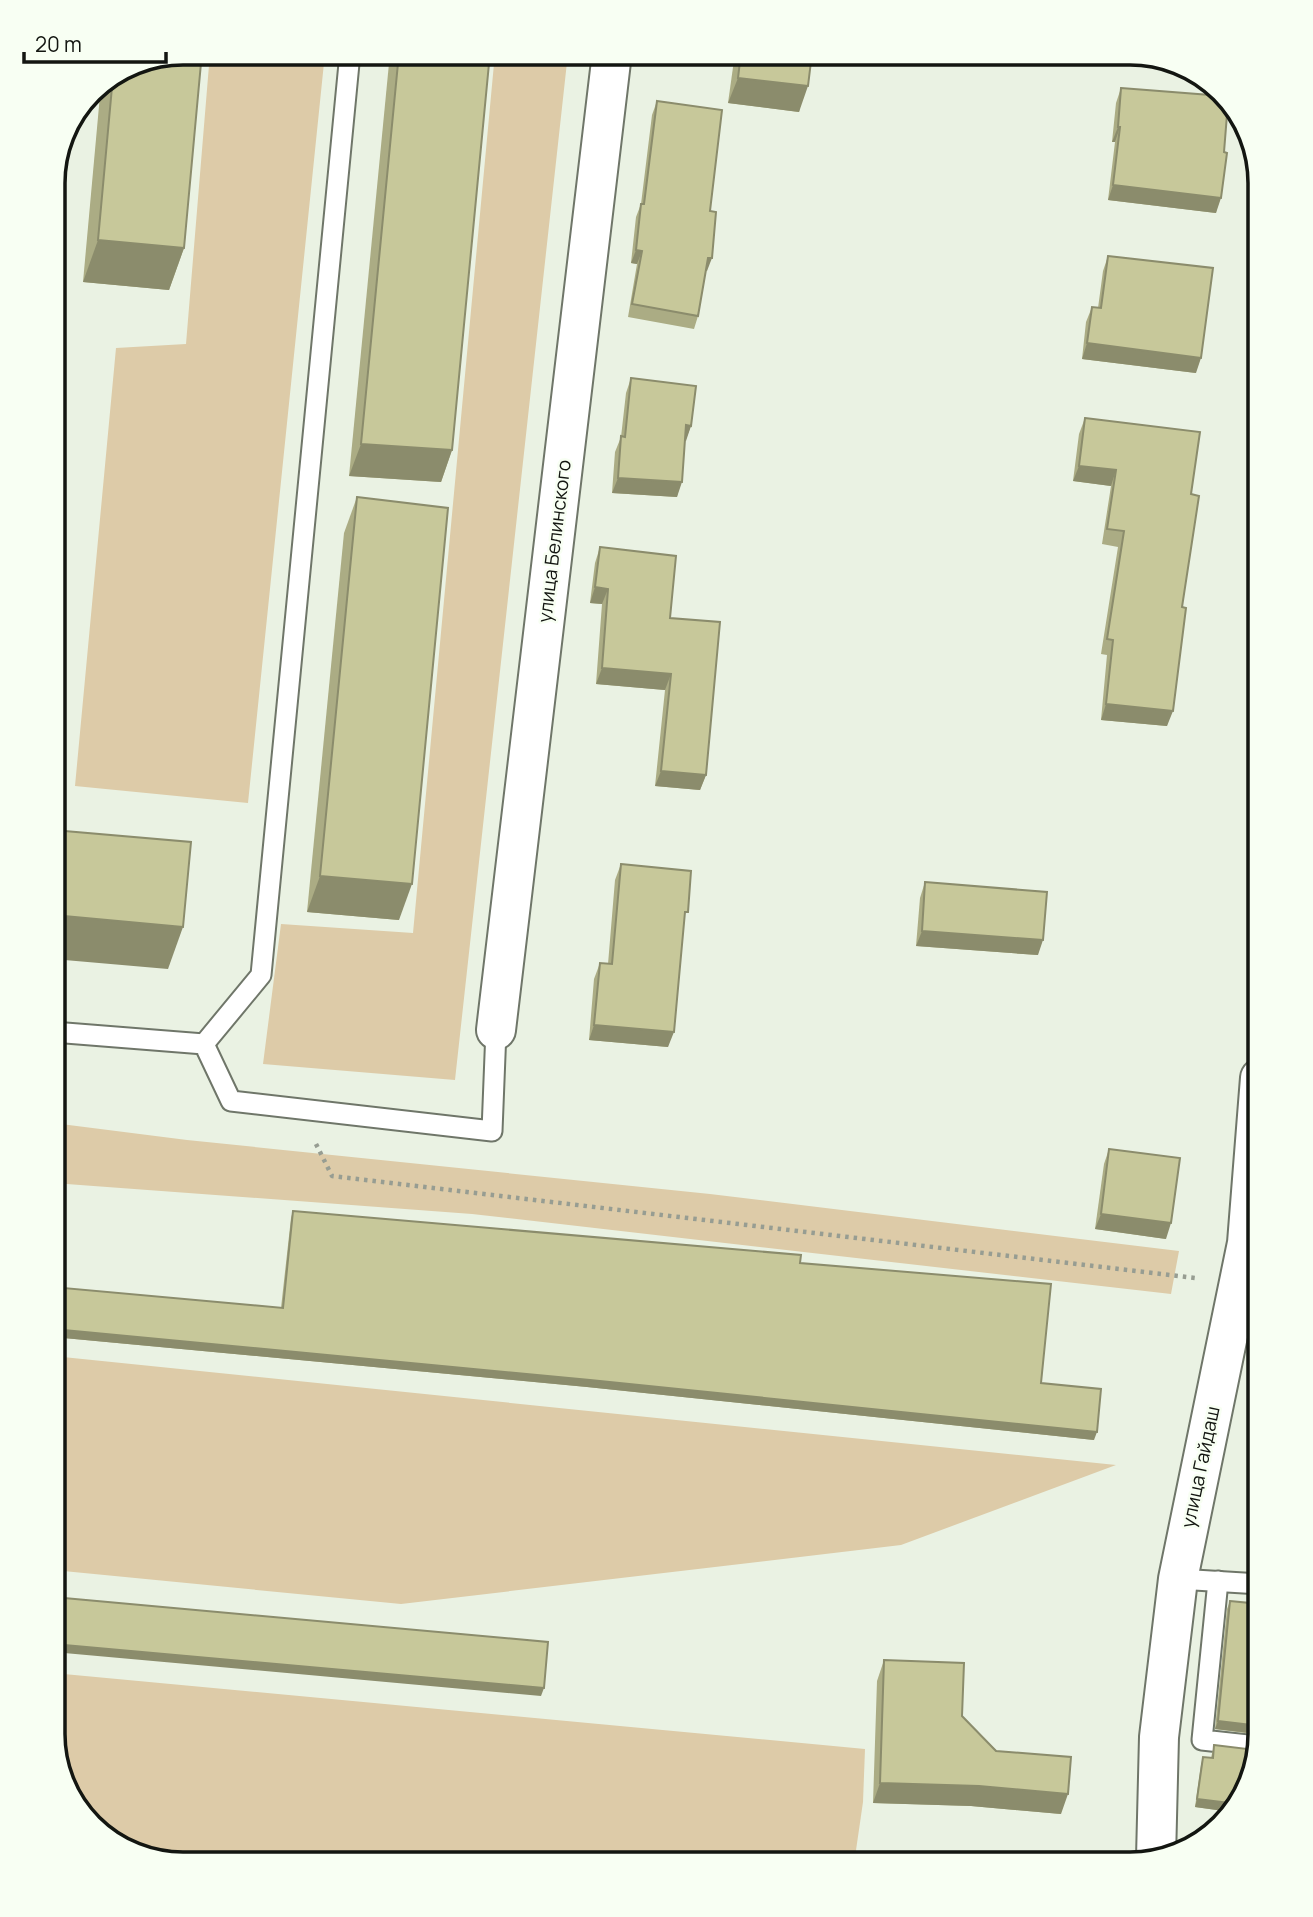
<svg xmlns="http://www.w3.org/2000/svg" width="1313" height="1917" font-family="Manrope,sans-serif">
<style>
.green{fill:#ddcba8}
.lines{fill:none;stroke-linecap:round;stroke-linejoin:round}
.service-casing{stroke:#6f7669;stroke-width:23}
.minor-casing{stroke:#6f7669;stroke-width:42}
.path{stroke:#979d92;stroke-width:4.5;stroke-dasharray:3.5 5;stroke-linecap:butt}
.service{stroke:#fff;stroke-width:19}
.minor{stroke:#fff;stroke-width:38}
.wall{fill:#abac84}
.shaded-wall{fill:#8b8c6c}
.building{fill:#c7c89a;stroke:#8b8c6c;stroke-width:2}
.labels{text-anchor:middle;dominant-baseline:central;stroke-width:5;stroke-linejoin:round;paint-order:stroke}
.street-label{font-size:19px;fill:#131611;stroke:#f8fff3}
.rim{fill:none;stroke:#131611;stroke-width:3.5}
</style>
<rect width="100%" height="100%" fill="#eaf2e3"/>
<g class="green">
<polygon points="210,53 325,53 248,803 75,786 116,348 186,344"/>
<polygon points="495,53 568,53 455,1080 263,1064 281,924 413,933"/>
<polygon points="53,1123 187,1140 710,1194 1179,1251 1171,1294 472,1214 53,1183"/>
<polygon points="53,1356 1116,1465 901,1545 401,1604 53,1570"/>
<polygon points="53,1673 865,1749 863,1802 854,1864 175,1864 117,1847 70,1799 53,1734"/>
</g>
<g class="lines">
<g class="service-casing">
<g id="service">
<polyline points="53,1032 204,1044 231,1101 492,1131 496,1030"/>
<polyline points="204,1044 261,975 350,53"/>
<polyline points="1178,1579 1260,1584"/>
<polyline points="1218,1581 1202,1740 1257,1746"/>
</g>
</g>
<g class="minor-casing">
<g id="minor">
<polyline points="496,1030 612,53"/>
<polyline points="1156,1858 1159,1737 1178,1579 1247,1243 1260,1078"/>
</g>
</g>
<polyline class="path" points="316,1144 332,1176 1195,1278"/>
<use href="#service" class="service"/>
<use href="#minor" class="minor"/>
</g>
<g class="wall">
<polygon points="390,53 490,53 452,450 441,482 349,476"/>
<polygon points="735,53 812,53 799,112 728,103"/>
<polygon points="133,62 184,248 169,290 83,282 101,84"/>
<polygon points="1121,88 1224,152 1216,213 1108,200 1115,142 1112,142 1116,103"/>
<polygon points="657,101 710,211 707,271 706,271 698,316 694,329 628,317 637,264 631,263 636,217 641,204 652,115"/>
<polygon points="1108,256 1196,373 1082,359 1086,322 1092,307 1098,308 1103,271"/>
<polygon points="631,378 691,426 685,441 677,497 612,493 615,452 621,437 626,393"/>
<polygon points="1085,418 1191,494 1182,607 1167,726 1101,720 1107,655 1101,654 1118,547 1102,544 1111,486 1073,481 1079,434"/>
<polygon points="357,497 399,920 307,912 344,533"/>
<polygon points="600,547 670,618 706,775 700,790 655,786 665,690 596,684 602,604 590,603 595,563"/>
<polygon points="621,864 684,923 668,1047 589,1040 594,979 600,963 608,964 615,880"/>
<polygon points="925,882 1038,955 916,946 920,898"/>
<polygon points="1109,1149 1166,1239 1095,1229 1104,1164"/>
<polygon points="293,1211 800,1263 1041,1383 1094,1440 587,1387 53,1337 53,1287 281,1308 291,1218"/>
<polygon points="1230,1601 1260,1604 1260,1735 1215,1729 1227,1609"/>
<polygon points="884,1660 962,1716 1061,1814 971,1806 873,1803 877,1681"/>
<polygon points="1214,1745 1243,1800 1231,1812 1195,1807 1201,1765 1203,1757 1211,1758"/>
</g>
<g class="shaded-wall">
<polygon points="738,78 808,86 799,112 728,103"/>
<polygon points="1118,127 1120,127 1115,142 1112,142"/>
<polygon points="1113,185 1221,198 1216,213 1108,200"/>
<polygon points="98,240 184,248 169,290 83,282"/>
<polygon points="636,250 642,251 637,264 631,263"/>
<polygon points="708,258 712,258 707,271 703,271"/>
<polygon points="1087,343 1201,358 1196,373 1082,359"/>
<polygon points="686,425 691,426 686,441 681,440"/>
<polygon points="361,444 452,450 441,482 349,476"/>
<polygon points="1079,466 1116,470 1111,486 1073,481"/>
<polygon points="618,478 682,482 677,497 612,493"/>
<polygon points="595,587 608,589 602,604 590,603"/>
<polygon points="602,668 671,674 665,690 596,684"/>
<polygon points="1106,704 1173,711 1167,726 1101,720"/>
<polygon points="661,771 706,775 700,790 655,786"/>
<polygon points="320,876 412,884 399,920 307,912"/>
<polygon points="53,915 183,927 168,969 53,959"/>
<polygon points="922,931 1043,940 1038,955 916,946"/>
<polygon points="594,1025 674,1032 668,1047 589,1040"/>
<polygon points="1101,1214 1171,1223 1166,1239 1095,1229"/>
<polygon points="53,1329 590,1380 1097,1432 1094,1440 587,1387 53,1337"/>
<polygon points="53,1644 544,1688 541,1696 53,1652"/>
<polygon points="1218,1721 1260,1726 1260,1730 1259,1734 1215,1729"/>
<polygon points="880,1783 979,1786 1068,1794 1061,1814 971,1806 873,1803"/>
<polygon points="1197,1799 1238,1804 1231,1812 1195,1807"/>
</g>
<g class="building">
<polygon points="183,52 202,52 184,248 98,240 113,76 133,62"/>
<polygon points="399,53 490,53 452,450 361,444"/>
<polygon points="741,53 812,53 808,86 738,78"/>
<polygon points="1121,88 1223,96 1228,102 1224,152 1227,153 1221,198 1113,185 1120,127 1118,127"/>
<polygon points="657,101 722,110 710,211 716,212 712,258 708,258 698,316 632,304 642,251 636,250 641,204 644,204"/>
<polygon points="1108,256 1213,268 1201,358 1087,343 1092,307 1101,308"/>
<polygon points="631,378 696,386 691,426 686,425 682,482 618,478 621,436 625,437"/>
<polygon points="1085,418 1200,432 1191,494 1199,496 1182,607 1186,608 1173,711 1106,704 1113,640 1107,639 1124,531 1107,529 1116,470 1079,466"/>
<polygon points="357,497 448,508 412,884 320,876"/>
<polygon points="600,547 676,556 670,618 720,622 706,775 661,771 671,674 602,668 608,589 595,587"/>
<polygon points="53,830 191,842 183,927 53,915"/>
<polygon points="621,864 691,871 688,912 685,912 674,1032 594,1025 600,963 612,964"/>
<polygon points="925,882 1047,892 1043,940 922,931"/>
<polygon points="1109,1149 1180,1158 1171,1223 1101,1214"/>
<polygon points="293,1211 801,1255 800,1263 1051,1284 1041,1383 1101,1389 1097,1432 590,1380 53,1329 53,1287 283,1308"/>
<polygon points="53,1597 548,1642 544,1688 53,1644"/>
<polygon points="1230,1601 1260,1604 1260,1726 1218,1721"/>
<polygon points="884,1660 964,1663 962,1716 996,1751 1071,1757 1068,1794 979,1786 880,1783"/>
<polygon points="1214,1745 1256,1750 1243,1800 1238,1804 1197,1799 1203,1757 1213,1758"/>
</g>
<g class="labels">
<g class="street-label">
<text transform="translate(554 541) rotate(-83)">улица Белинского</text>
<text transform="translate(1200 1467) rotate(-78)">улица Гайдаш</text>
</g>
</g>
<path d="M0 0H1313V1917H0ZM183 65H1130A118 118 0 0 1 1248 183V1734A118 118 0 0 1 1130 1852H183A118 118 0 0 1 65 1734V183A118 118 0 0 1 183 65Z" fill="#f8fff3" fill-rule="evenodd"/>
<path class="rim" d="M183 65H1130A118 118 0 0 1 1248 183V1734A118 118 0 0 1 1130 1852H183A118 118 0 0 1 65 1734V183A118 118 0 0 1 183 65Z"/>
<path d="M24 52v10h142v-10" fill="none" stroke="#131611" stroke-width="3.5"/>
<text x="35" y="52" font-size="21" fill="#131611" stroke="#f8fff3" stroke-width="5" paint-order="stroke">20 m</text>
</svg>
